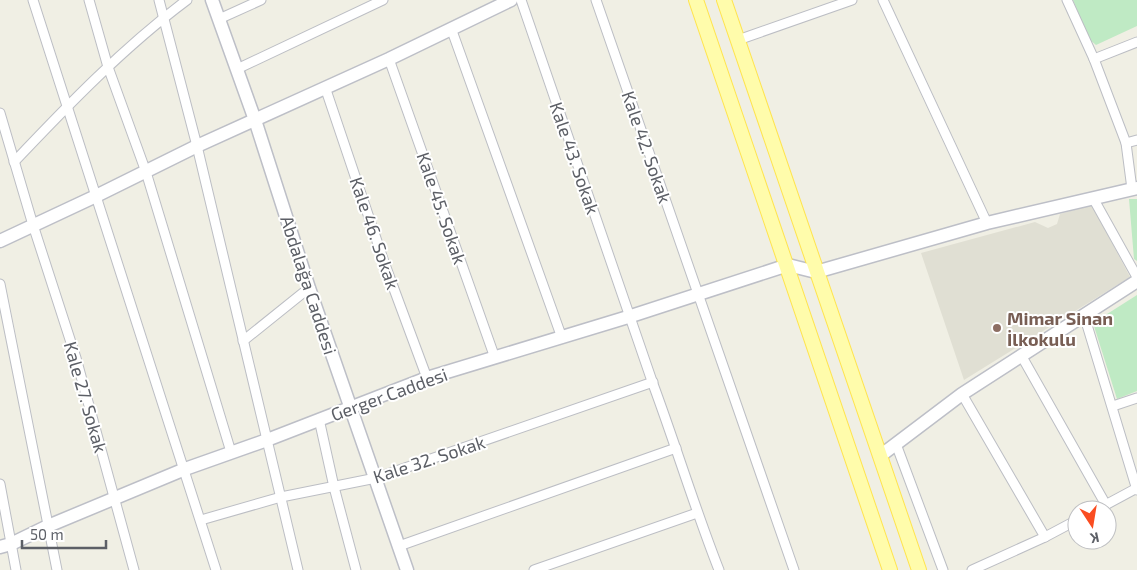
<svg xmlns="http://www.w3.org/2000/svg" width="1137" height="570" font-family="'Exo 2',sans-serif">
<style>
.education{fill:#e0dfd3}
.green{fill:#bfeac4}
.lines{fill:none;stroke-linecap:round;stroke-linejoin:round}
.street-casing{stroke:#bcbec4;stroke-width:11}
.secondary-casing{stroke:#bdbfc7;stroke-width:15}
.primary-casing{stroke:#ffe44f;stroke-width:16}
.street{stroke:#fff;stroke-width:9}
.secondary{stroke:#fff;stroke-width:12}
.primary{stroke:#fffcab;stroke-width:14}
.education-dot{fill:#8d6e63;stroke:#fff;stroke-width:2}
.labels{text-anchor:middle;dominant-baseline:central;stroke-width:4;stroke-linejoin:round;paint-order:stroke}
.street-label{font-size:18px;fill:#5c5f66;stroke:#fff}
.education-label{font-size:18px;font-weight:bold;fill:#785e54;stroke:#fff;text-anchor:start}
</style>
<rect width="100%" height="100%" fill="#f0efe4"/>
<polygon class="education" points="1092,205 1130,277 964,380 921,253 1035,222 1048,228 1057,224 1060,214"/>
<g class="green">
<polygon points="1073,0 1137,0 1137,26 1096,45 1089,39"/>
<polygon points="1129,199 1137,199 1137,261 1134,259"/>
<polygon points="1137,295 1137,391 1117,399 1093,323"/>
</g>
<g class="lines">
<g class="street-casing">
<g id="street">
<polyline points="33,0 216,570"/>
<polyline points="89,0 108,67 146,172 231,452"/>
<polyline points="159,0 197,146 298,570"/>
<path d="M521 0C564 128 608 256 653 384 676 446 695 509 719 570"/>
<polyline points="596,0 794,570"/>
<polyline points="883,0 987,223"/>
<polyline points="1067,0 1094,59 1126,143 1132,189"/>
<polyline points="219,19 261,0"/>
<polyline points="451,28 562,338"/>
<polyline points="738,40 852,0"/>
<polyline points="389,59 495,358"/>
<polyline points="1094,59 1137,42"/>
<polyline points="237,69 383,0"/>
<polyline points="325,87 384,262 427,378"/>
<polyline points="0,113 33,225 76,358 134,570"/>
<polyline points="1126,143 1137,140"/>
<path d="M14 162C68 105 124 47 187 0"/>
<polyline points="1093,198 1137,277"/>
<polyline points="0,284 57,570"/>
<polyline points="1084,315 1137,490"/>
<polyline points="243,341 309,288"/>
<polyline points="1021,355 1106,505"/>
<polyline points="962,394 1045,537"/>
<polyline points="1113,406 1137,398"/>
<polyline points="319,419 334,487 356,570"/>
<polyline points="896,444 943,570"/>
<polyline points="0,484 16,570"/>
<polyline points="1096,510 1137,488"/>
<polyline points="201,520 281,497 376,478 653,382"/>
<polyline points="399,546 676,448"/>
<polyline points="534,570 697,513"/>
<polyline points="972,570 1045,537 1077,520"/>
</g>
</g>
<g class="secondary-casing">
<g id="secondary">
<polyline points="212,0 255,120 309,288 407,570"/>
<polyline points="0,241 96,196 197,146 389,59 511,0"/>
<polyline points="880,456 962,394 1137,281"/>
<polyline points="0,547 11,544 48,526 185,469 267,440 427,378 628,317 788,265 816,272 987,223 1137,188"/>
</g>
</g>
<g class="primary-casing">
<g id="primary">
<polyline points="696,0 890,570"/>
<polyline points="724,0 919,570"/>
</g>
</g>
<use href="#street" class="street"/>
<use href="#secondary" class="secondary"/>
<use href="#primary" class="primary"/>
</g>
<circle class="education-dot" cx="997" cy="328" r="5"/>
<g class="labels">
<g class="street-label">
<text transform="translate(647 147) rotate(71)">Kale 42. Sokak</text>
<text transform="translate(575 158) rotate(71)">Kale 43. Sokak</text>
<text transform="translate(442 208) rotate(71)">Kale 45. Sokak</text>
<text transform="translate(375 233) rotate(71)">Kale 46. Sokak</text>
<text transform="translate(309 285) rotate(72)">Abdalağa Caddesi</text>
<text transform="translate(389 394) rotate(-20)">Gerger Caddesi</text>
<text transform="translate(86 397) rotate(74)">Kale 27. Sokak</text>
<text transform="translate(429 459) rotate(-18)">Kale 32. Sokak</text>
</g>
<g class="education-label">
<text x="1007" y="318">Mimar Sinan<tspan x="1007" dy="21">İlkokulu</tspan></text>
</g>
</g>
<g transform="translate(1092 525) rotate(168)"><circle r="24" fill="#ffffff" stroke="#bebfc2"/>
<path d="M0-4L9 19L0 12L-9 19Z" fill="#fa4d21"/>
<text y="-8" font-size="14" font-weight="bold" text-anchor="middle" fill="#5c5f66">K</text>
</g>
<path d="M22 540v8h84v-8" fill="none" stroke="#5c5f66" stroke-width="2.5"/>
<text x="30" y="540" font-size="15" fill="#5c5f66" stroke="#ffffff" stroke-width="4" paint-order="stroke">50 m</text>
</svg>
